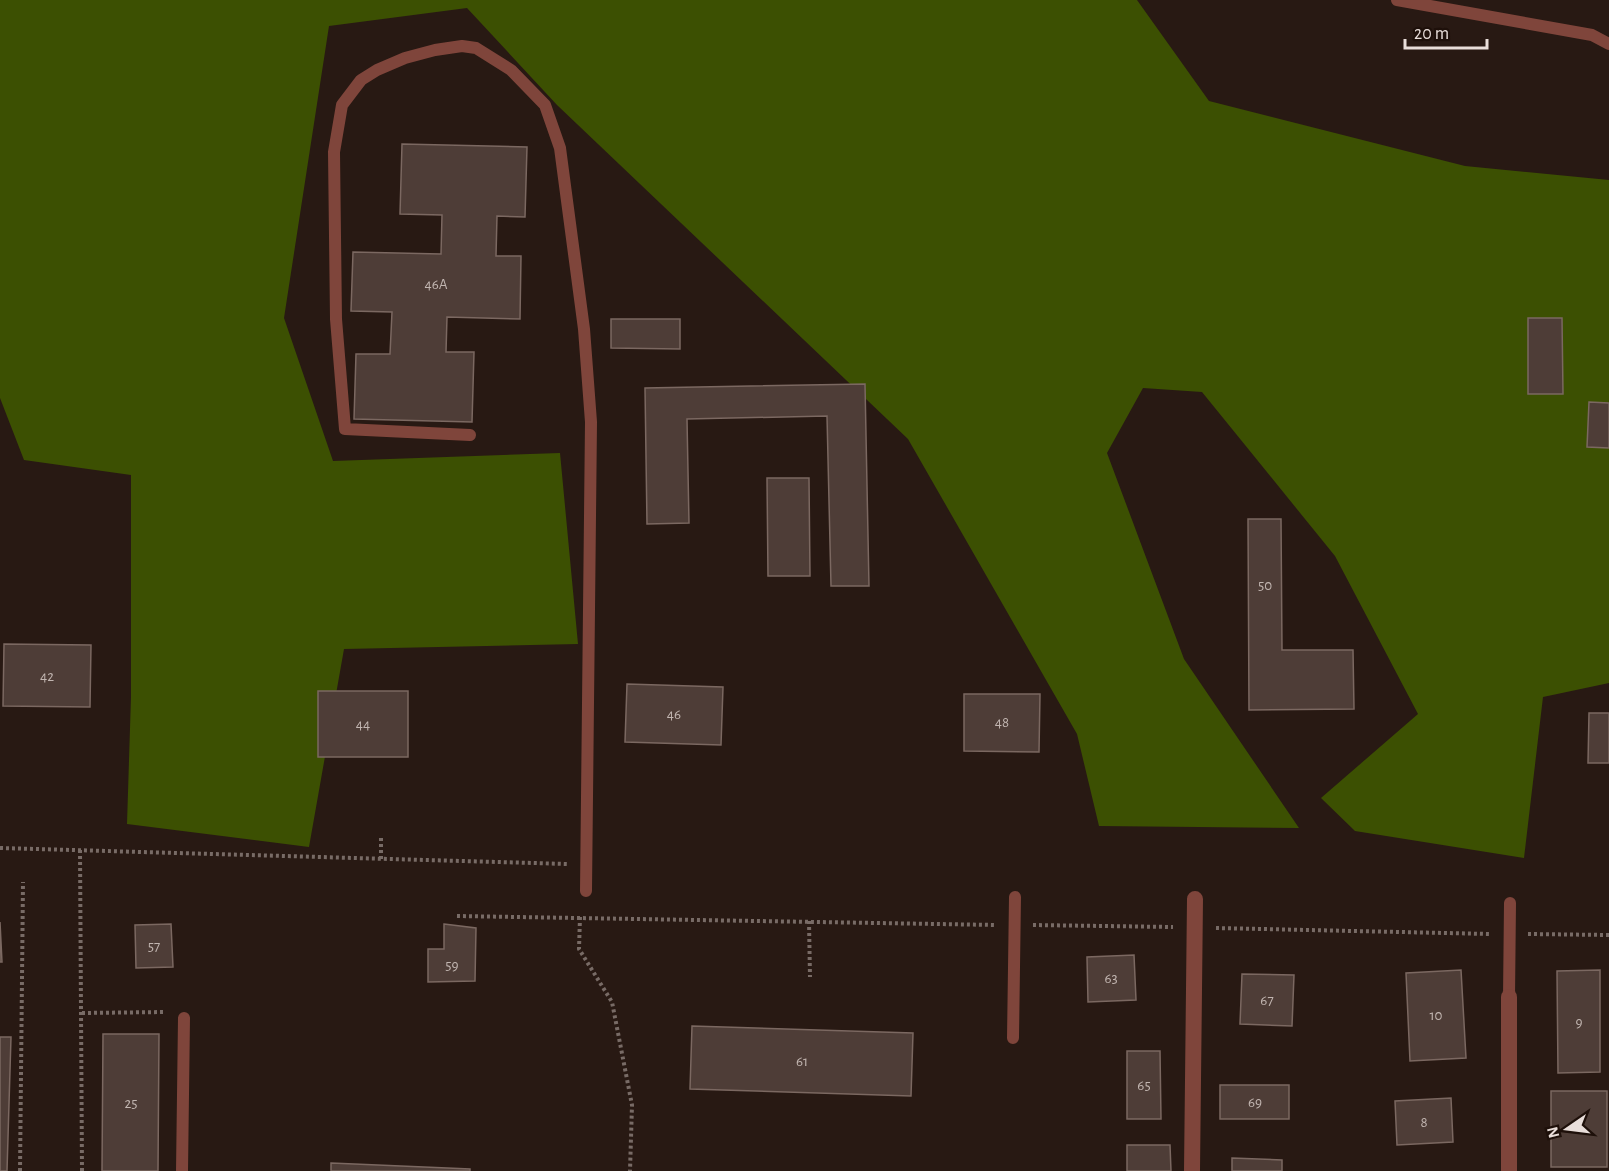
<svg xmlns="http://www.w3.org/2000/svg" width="1609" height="1171" font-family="'Alegreya Sans',sans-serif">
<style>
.forest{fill:#3c5002}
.building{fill:#4e3d37;stroke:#7b6861;stroke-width:1.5}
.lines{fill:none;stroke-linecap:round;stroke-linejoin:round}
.path{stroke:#786b66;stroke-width:4;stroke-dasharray:3 3;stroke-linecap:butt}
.service{stroke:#7f453b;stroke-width:12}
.minor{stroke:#7f453b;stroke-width:16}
.labels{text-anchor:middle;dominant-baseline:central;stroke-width:4.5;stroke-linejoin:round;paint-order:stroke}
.number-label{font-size:15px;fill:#c2b6b1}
</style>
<rect width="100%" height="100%" fill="#281913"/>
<polygon class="forest" points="0,0 1137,0 1209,101 1465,166 1609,180 1609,683 1543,697 1524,858 1355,831 1321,798 1418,714 1335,556 1202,392 1143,388 1107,453 1184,659 1299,828 1099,826 1077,734 908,439 557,105 467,8 329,26 284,318 333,461 560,453 578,644 344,649 309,847 127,824 131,697 131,475 24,460 0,398"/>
<g class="building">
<polygon points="402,144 527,147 525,217 497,216 496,256 521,256 520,319 447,317 446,352 474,352 472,422 354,419 356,354 390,354 392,312 351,311 353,252 441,254 442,215 400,214"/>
<polygon points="1528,318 1562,318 1563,394 1528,394"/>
<polygon points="611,319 680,319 680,349 611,348"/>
<polygon points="865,384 869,586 831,586 827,416 687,419 689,523 647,524 645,388"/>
<polygon points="1589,402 1609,403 1609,448 1587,447"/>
<polygon points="767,478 809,478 810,576 768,576"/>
<polygon points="1248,519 1281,519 1282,650 1353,650 1354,709 1249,710"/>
<polygon points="4,644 91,645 90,707 3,706"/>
<polygon points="627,684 723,687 721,745 625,742"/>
<rect x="318" y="691" width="90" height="66"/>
<polygon points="964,694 1040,694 1039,752 964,751"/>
<polygon points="1589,713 1609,713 1609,763 1588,763"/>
<polygon points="0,922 2,962 0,962"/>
<polygon points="171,924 173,967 136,968 135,925"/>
<polygon points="444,924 476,928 475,981 428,982 428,949 444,949"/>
<polygon points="1134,955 1136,1000 1088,1002 1087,957"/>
<polygon points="1461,970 1466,1058 1410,1061 1406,973"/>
<polygon points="1600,970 1600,1072 1558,1073 1557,971"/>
<polygon points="1242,974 1294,975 1292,1026 1240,1024"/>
<polygon points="692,1026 913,1033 911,1096 690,1089"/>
<polygon points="103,1034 159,1034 158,1171 102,1171"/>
<polygon points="0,1037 11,1037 7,1171 0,1171"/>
<polygon points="1127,1051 1160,1051 1161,1119 1127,1119"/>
<rect x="1220" y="1085" width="69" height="34"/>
<rect x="1551" y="1091" width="56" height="76"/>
<polygon points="1451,1098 1453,1142 1397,1145 1395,1101"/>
<polygon points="1127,1145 1170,1145 1171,1171 1127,1171"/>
<polygon points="1232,1158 1282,1160 1282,1171 1232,1171"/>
<polygon points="331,1163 470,1169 470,1171 331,1171"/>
</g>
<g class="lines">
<g class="path">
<polyline points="0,848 568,864"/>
<polyline points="80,850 82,1171"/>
<polyline points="381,859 381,836"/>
<polyline points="457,916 996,925"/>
<polyline points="580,917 579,949 612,1002 632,1105 630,1171"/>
<polyline points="809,921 810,977"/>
<polyline points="1033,925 1173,927"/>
<polyline points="1216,928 1491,934"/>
<polyline points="1528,934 1609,935"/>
<polyline points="82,1013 165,1012"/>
<polyline points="20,1171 23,882"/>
</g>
<g class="service">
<polyline points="1397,0 1592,35 1609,44"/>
<polyline points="470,435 345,429 336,319 334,152 342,105 361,80 377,70 405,58 435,50 462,46 476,48 511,70 545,105 560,148 584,329 591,422 586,891"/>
<polyline points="1509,997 1510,903"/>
<polyline points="1013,1038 1015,897"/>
<polyline points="182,1171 184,1018"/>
</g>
<g class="minor">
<polyline points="1192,1171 1195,899"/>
<polyline points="1509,1171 1509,997"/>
</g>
</g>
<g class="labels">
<g class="number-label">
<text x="436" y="284">46А</text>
<text x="1265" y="585">50</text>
<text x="47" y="676">42</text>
<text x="674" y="714">46</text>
<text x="1002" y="722">48</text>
<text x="363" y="724">44</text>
<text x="154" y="946">57</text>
<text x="452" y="965">59</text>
<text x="1111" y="978">63</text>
<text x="1267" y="1000">67</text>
<text x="1436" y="1015">10</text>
<text x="1579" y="1022">9</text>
<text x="802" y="1061">61</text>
<text x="1144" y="1085">65</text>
<text x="1255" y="1102">69</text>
<text x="131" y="1103">25</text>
<text x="1424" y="1122">8</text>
</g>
</g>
<g transform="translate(1567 1129) rotate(256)" stroke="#1e100a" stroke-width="4.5" paint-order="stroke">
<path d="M0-4.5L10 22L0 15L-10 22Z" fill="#e9deda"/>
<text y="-9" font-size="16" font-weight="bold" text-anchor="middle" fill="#e9deda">N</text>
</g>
<path d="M1405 39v9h82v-9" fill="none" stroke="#e9deda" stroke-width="3"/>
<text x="1414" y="39" font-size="18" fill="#e9deda" stroke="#1e100a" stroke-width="4.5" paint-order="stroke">20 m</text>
</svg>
